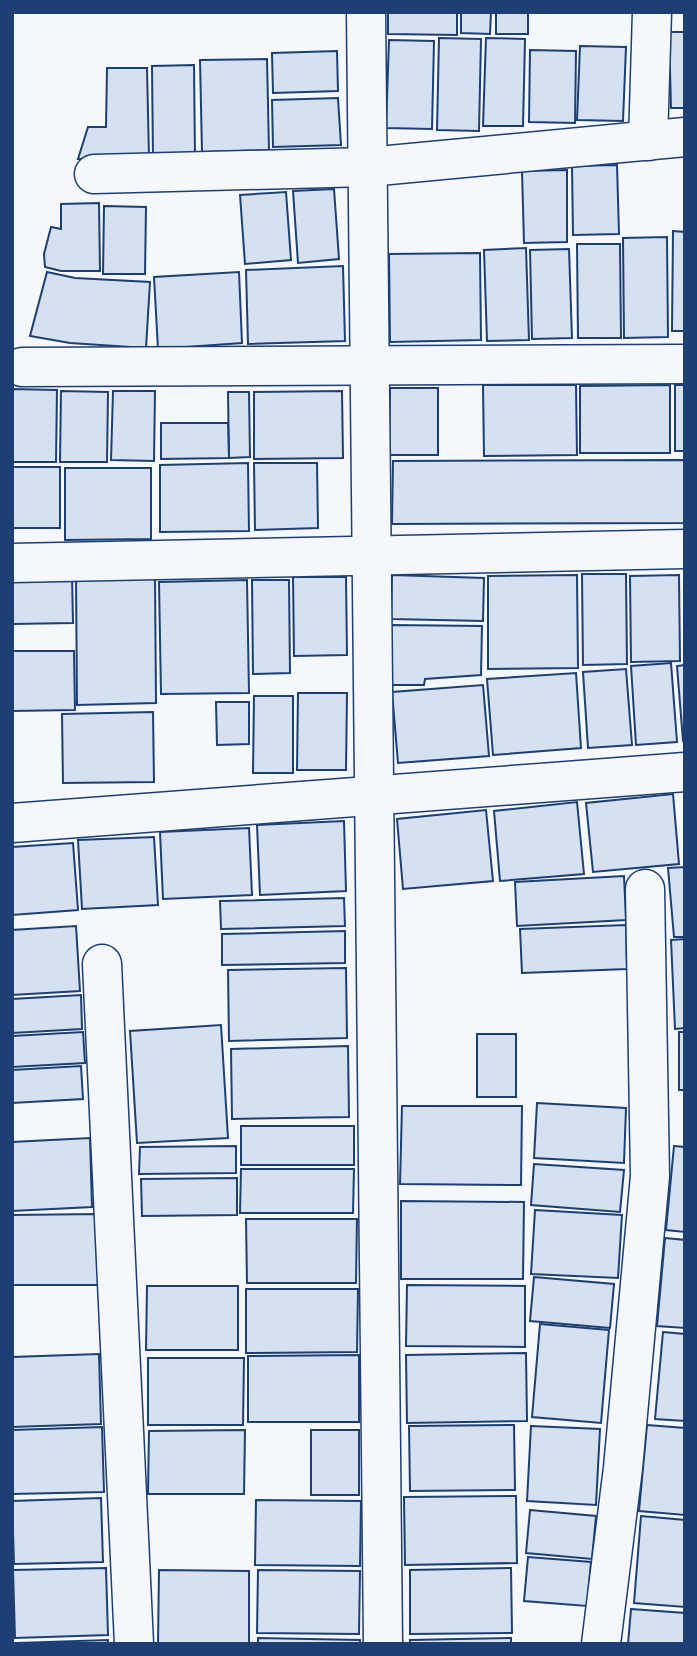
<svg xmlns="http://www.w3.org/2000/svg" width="697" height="1656" font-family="'Exo 2',sans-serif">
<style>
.building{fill:#d5e0f0;stroke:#1d3f73;stroke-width:2}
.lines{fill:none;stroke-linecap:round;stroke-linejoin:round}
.street-casing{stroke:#1d3f73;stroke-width:41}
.street{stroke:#f4f7fb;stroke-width:38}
</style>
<rect width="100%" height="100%" fill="#f4f7fb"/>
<g class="building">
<polygon points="388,12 457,12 457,35 388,34"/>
<polygon points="461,12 491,12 490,34 461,33"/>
<rect x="496" y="12" width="32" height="22"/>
<polygon points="669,32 685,32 685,108 671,108"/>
<polygon points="439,38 481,39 479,131 437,130"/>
<polygon points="486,38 525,39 523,126 483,126"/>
<polygon points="389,40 434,41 432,129 386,128"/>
<polygon points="580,46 626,47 623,121 577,120"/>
<polygon points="530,50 576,51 575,123 529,122"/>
<polygon points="337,51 338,91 273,93 272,53"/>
<polygon points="267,59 269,150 202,152 200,60"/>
<polygon points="194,65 195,157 153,158 152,66"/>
<polygon points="107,68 147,68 149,158 78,159 88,127 106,127"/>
<polygon points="338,98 341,145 273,147 272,100"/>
<polygon points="617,165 619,234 573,235 572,166"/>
<polygon points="567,170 567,242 524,243 522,171"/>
<polygon points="334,189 339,259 298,263 293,191"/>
<polygon points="286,192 291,260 245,264 240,195"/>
<polygon points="99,203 100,271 61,271 45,267 44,254 51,227 61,229 61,204"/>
<polygon points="104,206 146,207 145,274 103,274"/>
<polygon points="673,231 685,232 685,331 672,331"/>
<polygon points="667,237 668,337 624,338 623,238"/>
<polygon points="577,244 620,244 621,338 578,338"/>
<polygon points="526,248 529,340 487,341 484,250"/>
<polygon points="569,249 572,338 532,339 530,250"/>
<polygon points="480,253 481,340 390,342 389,254"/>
<polygon points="343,266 345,341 248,344 246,270"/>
<polygon points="47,272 75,278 150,282 146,348 70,343 30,336"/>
<polygon points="239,272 242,343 158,349 154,277"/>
<polygon points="483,385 576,385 577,455 484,456"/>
<polygon points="670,385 670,453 580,453 580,386"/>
<rect x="675" y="385" width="10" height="66"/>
<polygon points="390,388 438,388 438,455 389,455"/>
<polygon points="12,389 57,390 56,462 12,462"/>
<polygon points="61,391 108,392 107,462 60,462"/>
<polygon points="113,391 155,391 154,461 111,460"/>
<polygon points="342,391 343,458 254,459 254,392"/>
<polygon points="228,392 249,392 250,457 229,458"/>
<polygon points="161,423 228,423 229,458 161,459"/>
<polygon points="685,460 685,523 392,524 393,461"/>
<polygon points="248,463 249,531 160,532 160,465"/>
<polygon points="254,463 317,463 318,528 255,530"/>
<rect x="12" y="467" width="48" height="61"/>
<polygon points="65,468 151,468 151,539 65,540"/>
<polygon points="582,574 626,574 627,664 583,665"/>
<polygon points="72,575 73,623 12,624 12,576"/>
<polygon points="392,575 484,578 483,621 391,619"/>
<polygon points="577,575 578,668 488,669 488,576"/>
<polygon points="679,575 680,661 631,662 630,576"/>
<polygon points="155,576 156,703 77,705 76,577"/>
<polygon points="293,577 346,577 347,655 294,656"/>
<polygon points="247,580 249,693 161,694 159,582"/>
<polygon points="252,580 289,580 290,673 253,674"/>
<polygon points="391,625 482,626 481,675 425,679 424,685 390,685"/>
<polygon points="12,651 74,651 75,710 12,711"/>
<polygon points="671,663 677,742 636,745 631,666"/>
<polygon points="685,665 685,741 683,741 677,666"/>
<polygon points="626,669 632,745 588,748 583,672"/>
<polygon points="576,673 581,748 493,755 487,679"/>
<polygon points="483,685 489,756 398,763 392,692"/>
<polygon points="298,693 347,693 346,770 297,770"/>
<polygon points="254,696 293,696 293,773 253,773"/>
<polygon points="216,702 249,702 249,744 217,745"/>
<polygon points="153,712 154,782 63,783 62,714"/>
<polygon points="673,794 679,864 593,872 586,803"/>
<polygon points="577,802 584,874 500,881 494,811"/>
<polygon points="486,810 493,881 403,889 397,819"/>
<polygon points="344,821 346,891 260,895 257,825"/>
<polygon points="249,828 252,895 163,899 160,832"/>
<polygon points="154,837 158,905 82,909 78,840"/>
<polygon points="73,843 78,910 12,915 12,847"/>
<polygon points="685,867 685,937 674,937 668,868"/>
<polygon points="624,876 626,920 517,926 515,882"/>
<polygon points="344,898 345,926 221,929 220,901"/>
<polygon points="626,925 627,969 522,973 520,929"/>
<polygon points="76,926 80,991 12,995 12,930"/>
<polygon points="345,931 345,963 222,965 222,934"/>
<polygon points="685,939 685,1028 675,1029 671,940"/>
<polygon points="346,968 347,1038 229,1041 228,970"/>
<polygon points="81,995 82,1029 12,1033 12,999"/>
<polygon points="221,1025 228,1138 137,1143 130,1031"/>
<polygon points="83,1032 85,1063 12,1067 12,1036"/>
<rect x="679" y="1032" width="6" height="58"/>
<rect x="477" y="1034" width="39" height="63"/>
<polygon points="348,1046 349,1117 232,1119 231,1049"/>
<polygon points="81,1066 83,1099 12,1103 12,1070"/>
<polygon points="537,1103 626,1108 624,1163 534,1158"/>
<polygon points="402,1106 522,1106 521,1185 400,1184"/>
<rect x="241" y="1126" width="113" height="39"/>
<polygon points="90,1138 92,1207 12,1211 12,1142"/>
<polygon points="236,1146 236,1173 139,1174 140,1147"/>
<polygon points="674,1146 685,1147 685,1232 666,1230"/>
<polygon points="534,1164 624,1170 620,1212 531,1205"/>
<polygon points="241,1169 354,1169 353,1213 240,1213"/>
<polygon points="237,1178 237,1215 142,1216 141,1179"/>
<polygon points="401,1201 524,1202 523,1279 401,1279"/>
<polygon points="535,1210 622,1215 618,1278 531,1274"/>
<polygon points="98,1214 99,1285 12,1285 12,1215"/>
<polygon points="246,1219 357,1219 356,1283 247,1283"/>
<polygon points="665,1238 685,1240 685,1328 657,1326"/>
<polygon points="534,1277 614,1284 610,1328 530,1321"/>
<polygon points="407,1285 525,1286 525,1347 406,1346"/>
<polygon points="147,1286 238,1286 238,1350 146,1350"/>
<polygon points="246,1289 358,1289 357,1352 246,1353"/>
<polygon points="540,1324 609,1330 601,1423 532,1417"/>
<polygon points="663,1332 685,1334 685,1421 655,1419"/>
<polygon points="526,1353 527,1421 407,1423 406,1355"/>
<polygon points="99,1354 101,1424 12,1427 12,1357"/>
<polygon points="359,1355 359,1422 248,1422 248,1356"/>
<polygon points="148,1358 244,1358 243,1425 148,1425"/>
<polygon points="514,1425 515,1490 410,1491 409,1426"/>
<polygon points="647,1425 685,1428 685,1515 639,1511"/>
<polygon points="531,1426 600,1429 596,1505 527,1501"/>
<polygon points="102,1427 104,1492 12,1494 12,1430"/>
<polygon points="245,1430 244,1494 148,1494 149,1431"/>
<rect x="311" y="1430" width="48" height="65"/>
<polygon points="516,1496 517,1563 405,1565 404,1497"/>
<polygon points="101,1498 103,1562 14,1564 12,1501"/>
<polygon points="256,1500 361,1501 360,1566 255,1565"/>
<polygon points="530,1510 596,1516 592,1559 526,1553"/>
<polygon points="641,1516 685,1520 685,1607 634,1603"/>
<polygon points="528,1557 591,1562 587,1606 524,1601"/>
<polygon points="106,1568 108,1635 15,1638 13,1570"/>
<polygon points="511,1568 512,1633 410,1634 410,1570"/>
<polygon points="159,1570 249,1571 249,1644 158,1644"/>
<polygon points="258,1570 360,1571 359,1634 257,1633"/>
<polygon points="631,1609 685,1613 685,1644 628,1644"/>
<polygon points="258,1638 360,1640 360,1644 258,1644"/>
<polygon points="511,1638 511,1644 410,1644 410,1640"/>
<polygon points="108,1640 108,1644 17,1643"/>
</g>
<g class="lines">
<g class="street-casing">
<g id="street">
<polyline points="366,12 383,1644"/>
<polyline points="648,141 652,12"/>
<polyline points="94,174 368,167 685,137"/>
<polyline points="22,367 685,364"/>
<polyline points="12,563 685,549"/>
<polyline points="12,823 685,772"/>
<polyline points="102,964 134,1644"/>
<polyline points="601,1644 623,1468 650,1176 645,889"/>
</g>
</g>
<use href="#street" class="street"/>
</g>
<rect width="697" height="1656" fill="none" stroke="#1d3f73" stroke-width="28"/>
</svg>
